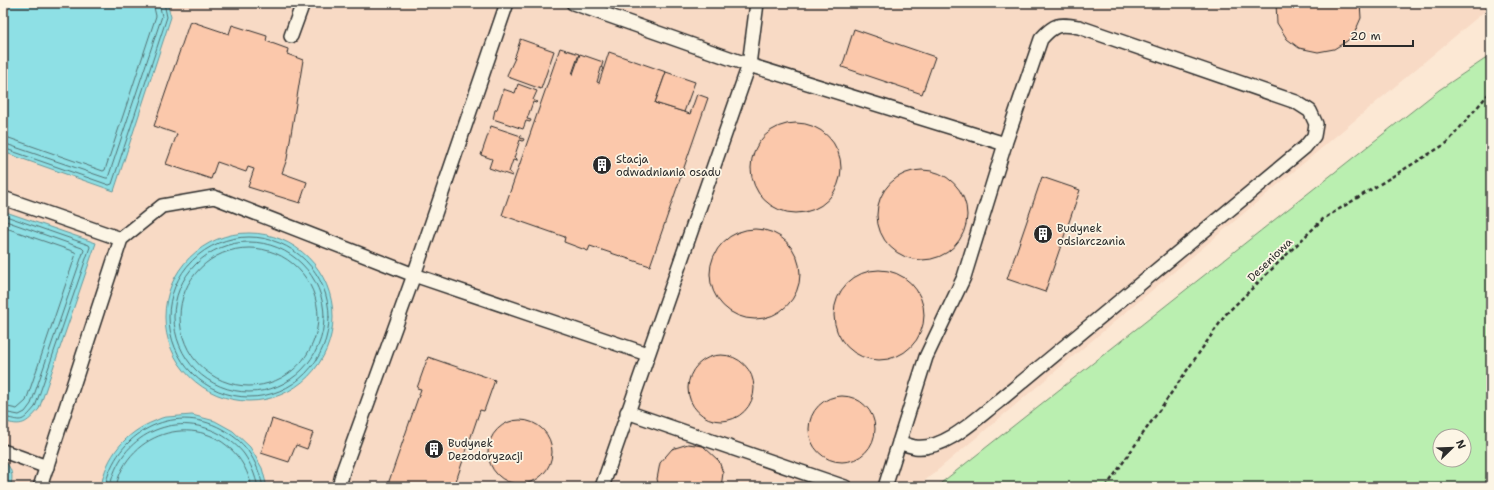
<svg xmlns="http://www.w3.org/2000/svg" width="1494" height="490" font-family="'Shantell Sans',sans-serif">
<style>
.built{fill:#f8dac5}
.green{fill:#baefb0;stroke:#728d6e;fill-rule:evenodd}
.water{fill:#8ee0e5;stroke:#66989b}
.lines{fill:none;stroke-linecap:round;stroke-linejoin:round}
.shore{stroke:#537375;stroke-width:1}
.building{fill:#fbc8ab;stroke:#2b2b2b}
.service-casing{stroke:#2b2b2b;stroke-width:16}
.path{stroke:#2b2b2b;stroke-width:2.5;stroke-dasharray:4 3;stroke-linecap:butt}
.service{stroke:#fcf5e5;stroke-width:13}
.labels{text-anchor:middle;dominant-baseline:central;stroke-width:3.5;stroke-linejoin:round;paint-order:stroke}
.poi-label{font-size:11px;fill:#2b2b2b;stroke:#fcf5e5;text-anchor:start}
.street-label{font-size:11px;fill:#2b2b2b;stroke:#fcf5e5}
</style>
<rect width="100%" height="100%" fill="#fce8d4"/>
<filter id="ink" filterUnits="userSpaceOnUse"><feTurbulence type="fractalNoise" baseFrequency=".025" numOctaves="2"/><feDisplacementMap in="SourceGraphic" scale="8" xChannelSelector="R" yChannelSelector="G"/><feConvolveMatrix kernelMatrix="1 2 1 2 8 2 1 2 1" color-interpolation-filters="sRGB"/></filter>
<g filter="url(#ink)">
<polygon class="built" points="3,3 1491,3 1491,6 921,484 920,487 3,487"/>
<path class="green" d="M1491 55V487H939L941 483 1439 90ZM1440 436H1464V460H1440Z"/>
<g class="water">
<polygon points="3,3 167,3 171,17 114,191 3,152"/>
<path d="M3 211 96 243 39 409C26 424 22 427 3 421Z"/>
<circle cx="249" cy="317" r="84"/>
<path d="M192 415 215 421 233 431 250 447 262 468 267 487H101C106 456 126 432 155 421 159 419 163 417 167 417 175 416 184 416 192 415Z"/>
<path d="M3 460C12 467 14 477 10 487H3Z"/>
</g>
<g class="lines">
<g class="shore">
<polyline points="3,137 9,138 103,171 105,170 156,16 153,3"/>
<polyline points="3,143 106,178 108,178 162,16 159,3"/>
<polyline points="3,148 109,185 112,184 167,17 164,3"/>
<path d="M3 215 89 245 90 247 35 407C20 425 22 420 3 417"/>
<polyline points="3,220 82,248 84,250 31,404 25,412 19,415 3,412"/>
<polyline points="3,227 75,252 76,254 26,401 17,409 3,406"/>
<circle cx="249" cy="317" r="80"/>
<circle cx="249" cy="317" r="75"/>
<circle cx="249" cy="317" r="69"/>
<path d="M105 487C115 433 173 402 222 429 231 434 242 442 248 451 256 462 260 474 263 487"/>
<path d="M110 487C119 436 174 409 220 434 229 439 238 446 244 454 251 464 255 475 258 487"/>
<path d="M116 487C127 430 202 410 238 457 245 466 249 476 252 487"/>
</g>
</g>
<g class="building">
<polygon points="1276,3 1360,3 1361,18 1354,34 1347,41 1334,49 1318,52 1299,48 1287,39 1277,23"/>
<polygon points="190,21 229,34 232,25 267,36 266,41 288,49 287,54 303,60 287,159 282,173 307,182 300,203 248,187 254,169 248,167 246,172 217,162 211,179 166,164 177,134 154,126"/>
<polygon points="854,29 935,57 922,94 842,67"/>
<polygon points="520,39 554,51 541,89 508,77 507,75 515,58 513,58 515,56 520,41"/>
<polygon points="560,48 579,54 572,74 573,74 580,54 603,62 597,82 599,83 609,52 666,72 655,103 684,112 690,114 697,94 708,98 650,266 590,246 588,251 564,242 565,237 502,215"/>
<polygon points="666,72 695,82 684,112 655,103"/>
<polygon points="518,84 537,91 533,100 537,102 536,103 533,102 527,119 531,120 530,122 526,121 523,129 493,119 495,110 497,109 503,92 503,89 515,93"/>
<circle cx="796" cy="168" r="45"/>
<polygon points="491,126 521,136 520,138 524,139 523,141 520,140 514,158 517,159 517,161 513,160 509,172 512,174 512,176 489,168 492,159 481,155"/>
<circle cx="922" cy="215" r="45"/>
<polygon points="1042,177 1080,190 1045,292 1007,279"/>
<circle cx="755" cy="274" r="45"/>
<circle cx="879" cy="315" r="45"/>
<circle cx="721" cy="388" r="33"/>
<polygon points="428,357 495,380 484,411 480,410 454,487 387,487 421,389 417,388"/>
<circle cx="842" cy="429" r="33"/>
<polygon points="272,419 313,433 307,449 296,445 289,462 261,453"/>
<circle cx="520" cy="452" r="32"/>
<polygon points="688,444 703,446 719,461 723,473 721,487 659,487 657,479 660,463 672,449"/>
</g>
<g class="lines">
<g class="service-casing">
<g id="service">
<polyline points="573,3 749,65 1005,144"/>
<polyline points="291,36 303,3"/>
<polyline points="3,198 121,239"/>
<polyline points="627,412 845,487"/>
<polyline points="3,451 47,467"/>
<polyline points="40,487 121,239 162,206 214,197 414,275 647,354"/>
<polyline points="339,487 343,471 414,275 507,3"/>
<polyline points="602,487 749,65 757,3"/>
<path d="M885 487 926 357 964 277 1005 144 1041 39C1055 23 1059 24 1079 27L1296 102 1310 111 1316 124 1314 136 1305 147 999 401C977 418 944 451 915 447 910 446 904 444 899 442"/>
</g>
</g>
<polyline class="path" points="1106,487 1226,314 1323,219 1447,143 1491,91"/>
<use href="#service" class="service"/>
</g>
</g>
<defs>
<g id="building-disc" transform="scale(1)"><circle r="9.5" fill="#2b2b2b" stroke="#fcf5e5"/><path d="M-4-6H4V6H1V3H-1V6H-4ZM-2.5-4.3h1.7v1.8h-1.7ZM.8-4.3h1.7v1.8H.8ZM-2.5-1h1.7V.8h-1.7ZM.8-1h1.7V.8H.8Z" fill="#fff"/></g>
</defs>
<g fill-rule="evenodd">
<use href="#building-disc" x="602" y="165"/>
<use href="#building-disc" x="1043" y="234"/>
<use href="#building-disc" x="434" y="449"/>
</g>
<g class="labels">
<g class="poi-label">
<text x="616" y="159">Stacja<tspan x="616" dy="13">odwadniania osadu</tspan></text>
<text x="1057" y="228">Budynek<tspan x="1057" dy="13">odsiarczania</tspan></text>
<text x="448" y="443">Budynek<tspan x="448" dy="13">Dezodoryzacji</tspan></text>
</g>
<g class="street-label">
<text transform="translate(1270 260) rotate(-44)">Deseniowa</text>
</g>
</g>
<rect width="1494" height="490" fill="none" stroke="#fcf5e5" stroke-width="16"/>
<rect x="8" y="8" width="1478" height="474" fill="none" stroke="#2b2b2b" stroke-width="1.5" filter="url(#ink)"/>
<g transform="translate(1452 448) rotate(67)"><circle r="19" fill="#fcf5e5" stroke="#a8a49b"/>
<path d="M0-3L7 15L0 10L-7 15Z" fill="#2b2b2b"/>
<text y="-6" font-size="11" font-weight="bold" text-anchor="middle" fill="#2b2b2b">N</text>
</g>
<path d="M1344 40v6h69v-6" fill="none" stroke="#2b2b2b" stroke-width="2"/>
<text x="1350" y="40" font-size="12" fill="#2b2b2b" stroke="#fcf5e5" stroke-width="3" paint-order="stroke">20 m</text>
</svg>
